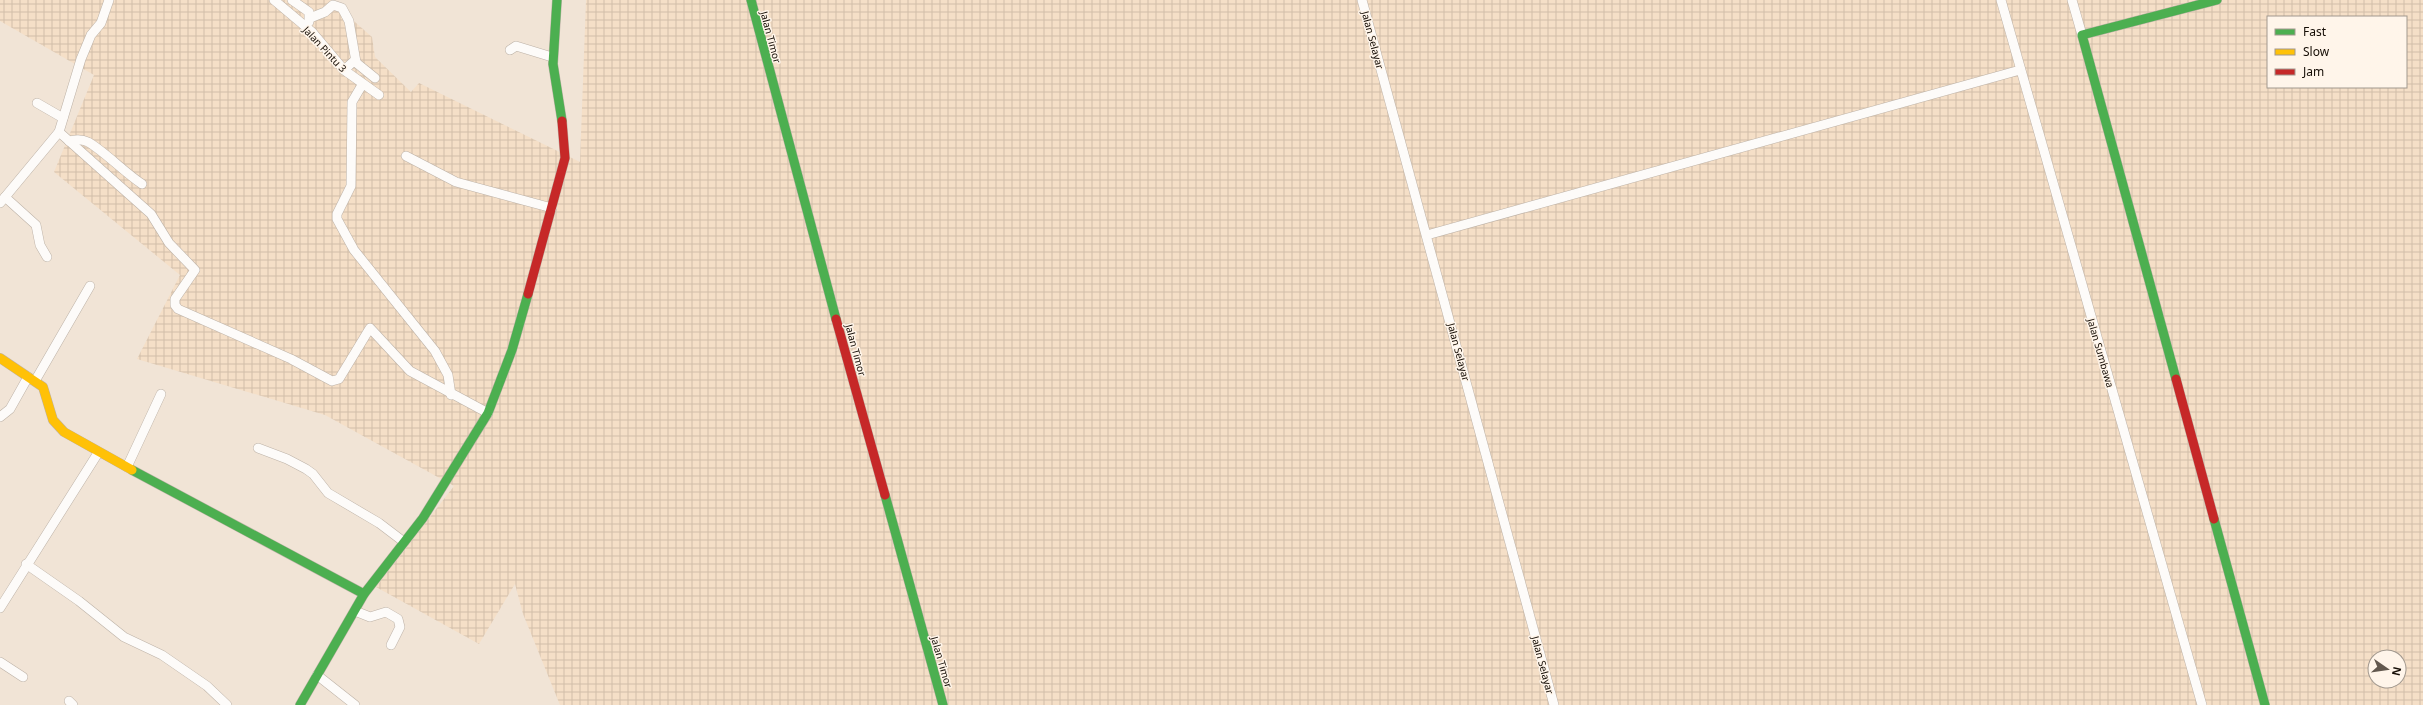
<svg xmlns="http://www.w3.org/2000/svg" width="2423" height="705" font-family="'Noto Sans',sans-serif">
<style>
.industrial{fill:url(#industrial-grid);fill-rule:evenodd}
.lines{fill:none;stroke-linecap:round;stroke-linejoin:round}
.street-casing{stroke:#bdb2a7;stroke-width:10}
.fast-casing{stroke:#bdb2a7;stroke-width:10}
.slow-casing{stroke:#bdb2a7;stroke-width:10}
.jam-casing{stroke:#bdb2a7;stroke-width:10}
.street{stroke:#fdfbf9;stroke-width:9}
.fast{stroke:#4caf50;stroke-width:9}
.slow{stroke:#ffc107;stroke-width:9}
.jam{stroke:#c62828;stroke-width:9}
.labels{text-anchor:middle;dominant-baseline:central;stroke-width:3;stroke-linejoin:round;paint-order:stroke}
.street-label{font-size:10px;fill:#150d05;stroke:#fff5ea}
</style>
<defs>
<pattern id="industrial-grid" width="8" height="8" patternUnits="userSpaceOnUse"><rect width="8" height="8" fill="#f5dfc7"/><path d="M0 4h8M4 0v8" fill="none" stroke="#d1bea9"/></pattern>
</defs>
<rect width="100%" height="100%" fill="#f1e4d6"/>
<path class="industrial" d="M0 0H330L372 37 375 57 411 92 419 83 580 162 586 0H2423V705H560L523 614 515 584 479 644 376 587 454 486 325 415 137 359 180 275 54 172 94 75 0 21ZM2268 17H2406V87H2268ZM2375 657H2399V681H2375Z"/>
<g class="lines">
<g class="street-casing">
<g id="street">
<polyline points="274,0 312,32 344,70 379,95"/>
<polyline points="292,0 309,12 309,22"/>
<polyline points="1362,0 1554,705"/>
<polyline points="2001,0 2202,705"/>
<polyline points="2072,0 2082,35"/>
<polyline points="310,18 325,12 333,5 342,8 349,21 356,62"/>
<polyline points="510,50 516,46 552,57"/>
<polyline points="344,70 354,61 375,78"/>
<polyline points="362,85 352,102 351,186 337,214 337,219 354,250 435,351 448,375 451,395"/>
<polyline points="37,103 63,118"/>
<polyline points="59,132 151,214 169,243 195,270 175,299 175,305 178,309 291,359 332,381 339,379 370,328 410,371 488,413"/>
<path d="M69 141C76 139 82 139 88 142 104 151 124 172 142 184"/>
<polyline points="406,156 456,182 552,208"/>
<polyline points="5,197 36,225 40,245 47,257"/>
<polyline points="0,203 59,132 81,59 91,35 101,23 109,0"/>
<polyline points="1427,235 2020,70"/>
<polyline points="35,381 90,286"/>
<polyline points="0,417 10,409 28,377"/>
<polyline points="258,448 287,459 306,469 313,474 328,493 379,523 404,542"/>
<polyline points="127,467 161,394"/>
<polyline points="26,564 79,601 124,637 162,655 207,686 227,705"/>
<polyline points="0,608 98,453"/>
<polyline points="355,611 370,617 386,612 398,619 400,627 391,645"/>
<polyline points="0,662 23,677"/>
<polyline points="317,675 355,705"/>
<polyline points="69,701 73,705"/>
</g>
</g>
<g class="fast-casing">
<g id="fast">
<polyline points="557,0 553,64 562,121"/>
<polyline points="751,0 836,319"/>
<polyline points="2176,379 2082,35 2217,0"/>
<polyline points="132,470 364,594"/>
<polyline points="885,495 943,705"/>
<polyline points="2214,519 2265,705"/>
<polyline points="300,705 364,594 423,518 488,413 512,350 528,294"/>
</g>
</g>
<g class="slow-casing">
<polyline id="slow" points="0,358 43,387 53,420 64,432 132,470"/>
</g>
<g class="jam-casing">
<g id="jam">
<polyline points="528,294 565,158 562,121"/>
<polyline points="836,319 885,495"/>
<polyline points="2176,379 2214,519"/>
</g>
</g>
<use href="#street" class="street"/>
<use href="#fast" class="fast"/>
<use href="#slow" class="slow"/>
<use href="#jam" class="jam"/>
</g>
<g class="labels">
<g class="street-label">
<text transform="translate(771 37) rotate(75)">Jalan Timor</text>
<text transform="translate(1373 40) rotate(75)">Jalan Selayar</text>
<text transform="translate(325 49) rotate(47)">Jalan Pintu 3</text>
<text transform="translate(856 350) rotate(75)">Jalan Timor</text>
<text transform="translate(1459 352) rotate(75)">Jalan Selayar</text>
<text transform="translate(2101 353) rotate(74)">Jalan Sumbawa</text>
<text transform="translate(942 662) rotate(74)">Jalan Timor</text>
<text transform="translate(1543 665) rotate(75)">Jalan Selayar</text>
</g>
</g>
<rect x="2267" y="16" width="140" height="72" fill="#fff5ea" stroke="#a1988e"/>
<rect x="2275" y="29" width="20" height="6" fill="#4caf50" stroke="#a1988e"/>
<text x="2303" y="36" font-size="12" fill="#150d05">Fast</text>
<rect x="2275" y="49" width="20" height="6" fill="#ffc107" stroke="#a1988e"/>
<text x="2303" y="56" font-size="12" fill="#150d05">Slow</text>
<rect x="2275" y="69" width="20" height="6" fill="#c62828" stroke="#a1988e"/>
<text x="2303" y="76" font-size="12" fill="#150d05">Jam</text>
<g transform="translate(2387 669) rotate(103)"><circle r="19" fill="#fff5ea" stroke="#a1988e"/>
<path d="M0-3L7 15L0 10L-7 15Z" fill="#62584e"/>
<text y="-6" font-size="11" font-weight="bold" text-anchor="middle" fill="#150d05">N</text>
</g>
</svg>
